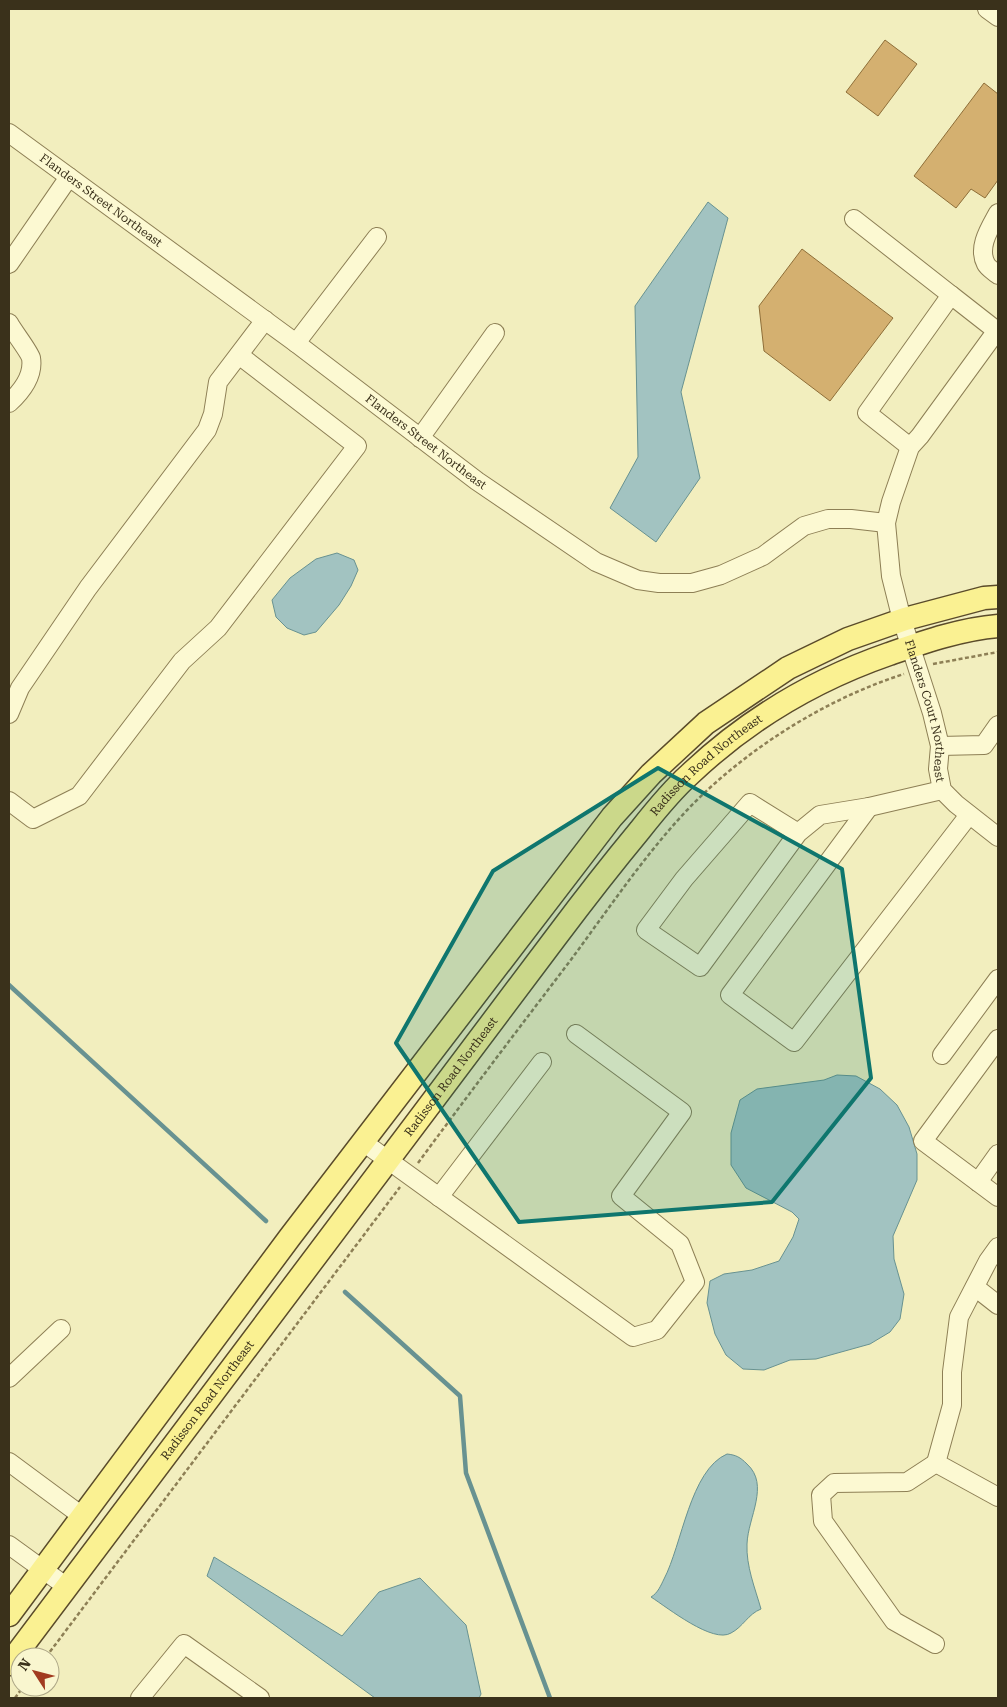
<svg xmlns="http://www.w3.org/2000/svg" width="1007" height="1707" font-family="'Roboto Serif',serif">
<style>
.water{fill:#a2c3c1;stroke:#689291}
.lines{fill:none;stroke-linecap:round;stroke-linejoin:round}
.stream{stroke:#689291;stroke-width:4.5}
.building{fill:#d4b070;stroke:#8e6e38}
.minor-casing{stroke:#8d7f55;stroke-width:20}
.major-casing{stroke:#5a4b2a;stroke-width:25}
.path{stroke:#8d7f55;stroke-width:2.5;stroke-dasharray:4 2.5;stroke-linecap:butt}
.minor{stroke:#fcf9d2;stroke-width:18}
.major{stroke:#faf192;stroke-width:22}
.marked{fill:#0f766e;fill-opacity:0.2;stroke:#0f766e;stroke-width:4;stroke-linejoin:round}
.labels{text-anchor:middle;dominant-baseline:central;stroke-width:5;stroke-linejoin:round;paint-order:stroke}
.street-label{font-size:12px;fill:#3a311b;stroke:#f9f6cf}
</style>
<rect width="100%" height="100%" fill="#f2eebe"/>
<g class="water">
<polygon points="708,202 728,218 681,392 700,478 656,542 610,508 638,457 635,306"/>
<polygon points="337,553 354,560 358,570 351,586 339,605 316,632 304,635 287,628 276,617 272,600 290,578 316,559"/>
<polygon points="837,1075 856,1076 880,1089 897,1105 909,1127 917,1154 917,1180 893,1236 894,1259 904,1294 900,1319 890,1332 870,1344 816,1359 790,1360 764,1370 743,1369 726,1355 715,1334 707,1303 710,1281 724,1274 752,1270 779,1261 793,1237 799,1219 792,1212 746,1188 731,1165 731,1133 740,1100 757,1089 824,1080"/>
<path d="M727 1454C736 1455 740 1457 747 1464 770 1485 748 1517 747 1544 746 1566 755 1588 761 1609 748 1614 743 1627 731 1633 713 1644 668 1608 651 1597 658 1593 661 1585 664 1579 682 1545 690 1470 727 1454Z"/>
<polygon points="214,1557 342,1636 379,1592 420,1578 466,1625 481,1694 479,1698 375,1698 207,1576"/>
</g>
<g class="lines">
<g class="stream">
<polyline points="9,985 266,1221"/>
<polyline points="345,1292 460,1396 466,1473 550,1698"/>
</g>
</g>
<g class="building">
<polygon points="885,40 917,64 878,116 846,92"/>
<polygon points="984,83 998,94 998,180 985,198 971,189 956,208 914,176"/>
<polygon points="802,249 893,318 830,401 764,351 759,306"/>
</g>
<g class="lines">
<g class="minor-casing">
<g id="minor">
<polyline points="987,9 998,17"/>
<path id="s1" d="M9 133 296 343 477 481 596 562 638 580 659 583H692L721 575 763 556 804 526 828 519H851L886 523"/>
<path d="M998 213C990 228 977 247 986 264 988 268 995 272 998 275"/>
<polyline points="854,219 951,295"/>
<polyline points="9,264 69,177"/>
<path d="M9 323C13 331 29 351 31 358 34 376 21 392 9 403"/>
<path id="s2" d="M998 329 920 436 910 447 891 502 886 523 891 576 902 620 932 713 940 746 938 769 942 790 956 804 998 837"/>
<polyline points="296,343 377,237"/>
<polyline points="420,438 495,333"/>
<polyline points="910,447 867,413 951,295 997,331"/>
<polyline points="9,714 20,688 88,588 207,430 213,414 218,382 265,320"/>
<polyline points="940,746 984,745 998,725"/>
<polyline points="9,801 33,819 79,796 182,661 218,628 357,446 239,355"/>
<polyline points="869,807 730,995 794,1042 969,815"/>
<polyline points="798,833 700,967 646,930 684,879 750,803 798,833 820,815 869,807 942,790"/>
<polyline points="998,1039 923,1141 998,1197"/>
<polyline points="942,1055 998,979"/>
<polyline points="363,1142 633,1337 657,1330 695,1282 680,1244 621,1196 682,1112 576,1034"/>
<polyline points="978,1182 998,1154"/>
<polyline points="439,1197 542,1062"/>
<polyline points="998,1247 988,1261 959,1317 952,1372 952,1405 936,1463 998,1497"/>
<polyline points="975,1287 998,1305"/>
<polyline points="9,1378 61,1329"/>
<polyline points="9,1462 82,1516"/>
<polyline points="9,1545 67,1587"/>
<polyline points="935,1644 894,1621 823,1521 821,1495 834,1483 907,1482 936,1463"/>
<polyline points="140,1698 184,1644 260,1698"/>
</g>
</g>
<g class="major-casing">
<g id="major">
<polyline points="9,1615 290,1237 612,817 651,774 706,723 788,668 848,639 905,619 984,598 998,597"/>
<path id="s3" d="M9 1664 556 937C583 901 611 865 640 830 655 811 671 791 690 774 747 720 814 680 889 654 924 642 961 629 998 626"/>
</g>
</g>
<g class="path">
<polyline points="933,664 998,652"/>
<path d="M418 1163C468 1095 519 1028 570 961 610 907 652 844 699 798 756 743 829 698 904 674"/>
<polyline points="46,1657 400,1187"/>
<polyline points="15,1698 23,1687"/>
</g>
<use href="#minor" class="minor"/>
<use href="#major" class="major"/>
</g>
<path class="marked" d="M658 768 842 869 871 1078 772 1202 519 1222 396 1043 493 871Z"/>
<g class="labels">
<g class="street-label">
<text stroke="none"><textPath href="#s1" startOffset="114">Flanders Street Northeast</textPath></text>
<text stroke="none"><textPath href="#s1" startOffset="519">Flanders Street Northeast</textPath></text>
<text stroke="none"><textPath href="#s2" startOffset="420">Flanders Court Northeast</textPath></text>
<text stroke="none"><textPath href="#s3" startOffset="1139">Radisson Road Northeast</textPath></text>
<text stroke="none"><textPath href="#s3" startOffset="735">Radisson Road Northeast</textPath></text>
<text stroke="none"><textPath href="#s3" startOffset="330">Radisson Road Northeast</textPath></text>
</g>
</g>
<rect width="1007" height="1707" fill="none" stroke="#3a311b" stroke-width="20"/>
<g transform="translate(35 1672) rotate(306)"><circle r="24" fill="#f9f6cf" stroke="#ada787"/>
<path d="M0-4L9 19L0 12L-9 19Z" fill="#a23b1f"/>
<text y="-8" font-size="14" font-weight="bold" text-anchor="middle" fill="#3a311b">N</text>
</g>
</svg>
